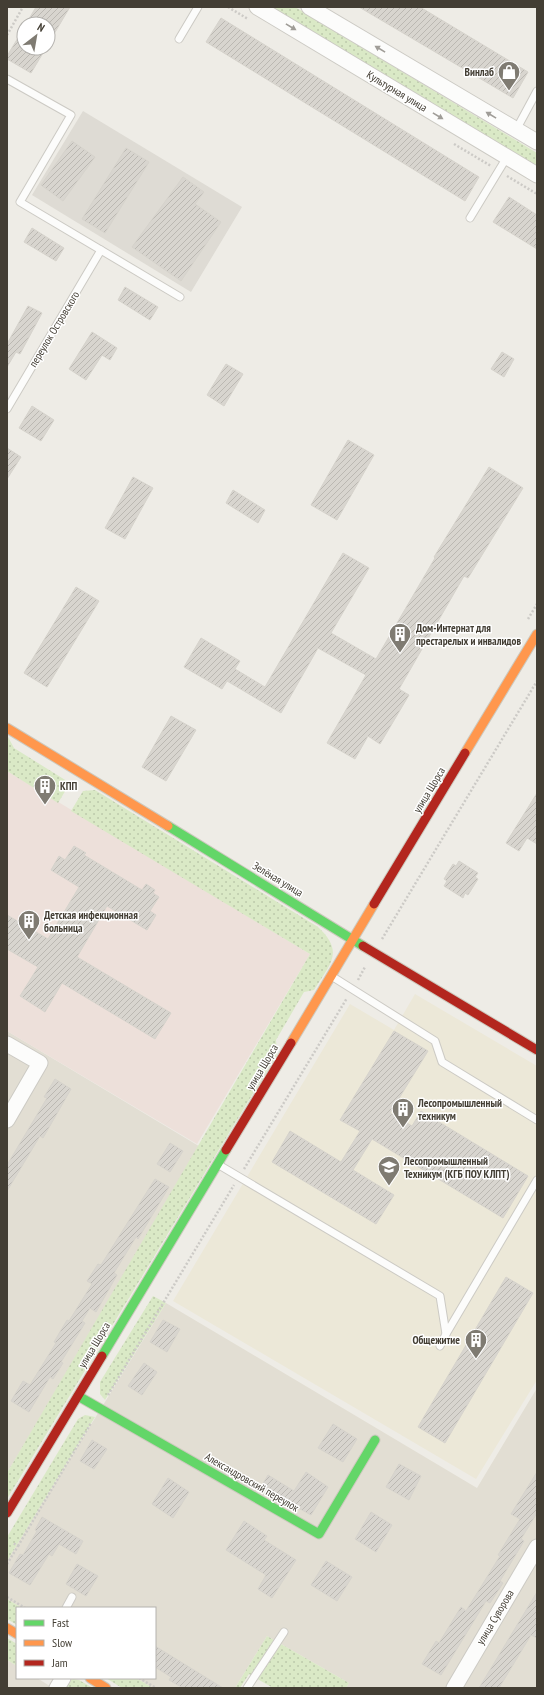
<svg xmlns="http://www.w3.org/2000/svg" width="544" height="1695" font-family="'PT Sans Narrow',sans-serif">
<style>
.residential{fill:#e2ded3}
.industrial{fill:#dedbd4}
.education{fill:#ece8d8}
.medical{fill:#ede0da}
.grass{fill:url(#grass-dots)}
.building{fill:url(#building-hatch);stroke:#d6d3cc}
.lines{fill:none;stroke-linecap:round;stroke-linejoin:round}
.lane-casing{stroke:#cccac4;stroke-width:9}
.street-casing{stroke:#cccac4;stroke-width:17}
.fast-casing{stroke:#cdc9be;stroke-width:11}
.slow-casing{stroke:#cdc9be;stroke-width:11}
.jam-casing{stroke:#cdc9be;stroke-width:11}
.path{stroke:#cccac6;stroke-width:2.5;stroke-dasharray:2 2;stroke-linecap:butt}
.lane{stroke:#fcfcfb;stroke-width:7}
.street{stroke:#fcfcfb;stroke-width:15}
.fast{stroke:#63d668;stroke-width:9}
.slow{stroke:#ff974d;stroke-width:9}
.jam{stroke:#b3261e;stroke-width:9}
.oneway{fill:#a09d98}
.labels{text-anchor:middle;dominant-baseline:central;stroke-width:3;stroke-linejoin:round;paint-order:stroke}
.poi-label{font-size:11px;font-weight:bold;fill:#433e34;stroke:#fff;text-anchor:start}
.street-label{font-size:11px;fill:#433e34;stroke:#fff}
</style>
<defs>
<pattern id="grass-dots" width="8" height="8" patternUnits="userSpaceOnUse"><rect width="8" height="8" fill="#dae9c6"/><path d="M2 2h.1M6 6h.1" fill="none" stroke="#bcc9ab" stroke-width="1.8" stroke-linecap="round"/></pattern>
<pattern id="building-hatch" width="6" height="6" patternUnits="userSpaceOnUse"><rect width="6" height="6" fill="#d8d5cf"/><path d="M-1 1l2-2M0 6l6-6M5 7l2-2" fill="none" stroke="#bbb8b2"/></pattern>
</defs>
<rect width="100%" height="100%" fill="#eeece6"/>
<g class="residential">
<polygon points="7,1031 202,1148 7,1473"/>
<polygon points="166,1303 477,1488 537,1388 537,1688 346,1688 349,1683 267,1636 235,1688 153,1688 136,1678 155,1678 155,1608 22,1608 7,1599 7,1561"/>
<polygon points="7,1660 17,1666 17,1678 37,1678 53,1688 7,1688"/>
</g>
<polygon class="industrial" points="83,111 242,207 191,292 32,195"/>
<polygon class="education" points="415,994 537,1066 537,1380 476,1479 173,1301 350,1004 394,1030"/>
<polygon class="medical" points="7,771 310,954 197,1144 7,1031"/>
<g class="grass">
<polygon points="268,7 295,7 537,153 537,169"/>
<polygon points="7,735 14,748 70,783 58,803 7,771"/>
<path d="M95 790 318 927C345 952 330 964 314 990L304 992 276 1040 277 1054 7 1499V1473L310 954 71 811 83 791Z"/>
<polygon points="153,1296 166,1303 105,1400 100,1394 100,1382"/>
<polygon points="85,1415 95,1417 7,1561 7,1537 78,1419"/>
<polygon points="7,1599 22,1608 17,1608 17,1625 7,1619"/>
<polygon points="267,1636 349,1683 346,1688 273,1688 249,1674 240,1688 235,1688"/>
<polygon points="7,1638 17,1644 17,1666 7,1660"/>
<polygon points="106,1678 136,1678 153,1688 122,1688"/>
<polygon points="73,1679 79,1680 93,1688 64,1688 69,1681"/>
</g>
<g class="building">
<polygon points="36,7 70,7 48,44 48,24 26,24"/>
<polygon points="359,7 420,7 528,72 513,98"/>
<polygon points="221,18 479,177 465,201 206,42"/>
<polygon points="24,28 24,48 46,48 31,73 7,59 7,56"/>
<polygon points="72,141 95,157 63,201 41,185"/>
<polygon points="126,148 149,162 105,233 82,219"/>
<polygon points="183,177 204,192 195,204 221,222 181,281 132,247"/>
<polygon points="509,197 537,215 537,249 493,222"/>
<polygon points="32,228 64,248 56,261 24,242"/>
<polygon points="125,287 158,307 150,320 118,300"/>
<polygon points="28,306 42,313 20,354 16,352 7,367 7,344"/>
<polygon points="92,332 117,348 110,360 102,355 86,380 69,369"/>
<polygon points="502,352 514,359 504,377 491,369"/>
<polygon points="226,364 243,374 224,406 207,395"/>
<polygon points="32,406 54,420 41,441 19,428"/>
<polygon points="348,440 374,455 337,520 311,505"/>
<polygon points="7,448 21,457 7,479"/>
<polygon points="489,467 523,488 468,578 464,576 399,689 409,695 380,744 368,736 355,759 327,743 366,675 318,648 281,713 227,681 222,689 184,667 201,638 240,661 235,669 265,687 343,553 369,568 331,633 376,659 435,558 434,557"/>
<polygon points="133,477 153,488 125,539 105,528"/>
<polygon points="233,490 265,510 258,523 226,503"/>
<polygon points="76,587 99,601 47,687 24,673"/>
<polygon points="171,716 196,730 166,781 142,767"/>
<polygon points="537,793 537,844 527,838 519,851 506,843"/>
<polygon points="74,846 86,853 84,855 142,890 146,884 155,890 153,893 159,897 150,911 156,915 147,930 107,906 77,957 171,1013 155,1039 62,983 45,1012 20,996 38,967 7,949 7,915 48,939 79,887 51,870 59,856 65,860"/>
<polygon points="459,861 478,873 475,877 478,879 468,895 465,893 463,898 444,886 447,881 444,879 453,864 456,866"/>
<polygon points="394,1031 428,1051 390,1113 412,1126 421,1111 528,1176 503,1218 372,1139 353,1170 394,1195 376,1224 272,1162 290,1131 341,1162 360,1131 340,1120"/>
<polygon points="55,1079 71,1089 43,1138 40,1136 7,1191 7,1165 47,1098 44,1097"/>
<polygon points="170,1143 183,1151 170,1172 157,1164"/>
<polygon points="155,1179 169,1187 138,1239 136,1237 114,1273 117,1275 96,1312 90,1308 82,1321 85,1323 61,1362 63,1363 53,1379 50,1377 29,1412 11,1401 23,1381 30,1385 56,1343 54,1342 67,1320 69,1321 92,1284 87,1281 98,1264 101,1265"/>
<polygon points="506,1277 533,1293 445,1443 418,1427"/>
<polygon points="163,1320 180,1329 167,1352 150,1342"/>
<polygon points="144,1363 157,1372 142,1395 128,1386"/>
<polygon points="333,1424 357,1439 343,1462 318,1448"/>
<polygon points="92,1440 107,1449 94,1469 80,1461"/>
<polygon points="399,1464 421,1476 409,1500 386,1487"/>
<polygon points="306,1472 328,1487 311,1515 261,1487 268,1475 294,1491"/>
<polygon points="537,1472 537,1513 521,1539 524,1541 500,1581 503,1583 490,1603 486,1601 441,1675 422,1664 436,1641 439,1643 461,1607 466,1611 500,1556 498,1555 520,1519 511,1514"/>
<polygon points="168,1478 189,1492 173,1518 152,1504"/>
<polygon points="371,1512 392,1525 376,1552 355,1539"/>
<polygon points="42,1517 83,1541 76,1554 59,1544 52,1556 49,1554 30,1585 9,1573 20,1554 23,1555 37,1531 35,1530"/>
<polygon points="244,1521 267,1536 264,1540 296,1560 272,1598 258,1589 266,1575 226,1550"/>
<polygon points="326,1561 352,1577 337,1601 311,1585"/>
<polygon points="77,1564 98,1576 86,1596 66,1584"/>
<polygon points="537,1592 537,1638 531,1635 499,1688 479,1688"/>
<polygon points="155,1646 223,1688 183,1688 169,1680 171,1677 155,1667"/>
</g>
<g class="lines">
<g class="lane-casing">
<g id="lane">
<polyline points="179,39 198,7"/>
<polyline points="7,79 71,115 20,202 180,297"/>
<polyline points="516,130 537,91"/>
<polyline points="470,218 507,157"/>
<polyline points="7,409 101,250"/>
<polyline points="333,977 435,1041 442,1062 537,1120"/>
<polyline points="219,1165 440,1296 446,1334 440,1346"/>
<polyline points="446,1334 537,1180"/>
<polyline points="66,1608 72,1597"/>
<polyline points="247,1688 284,1632"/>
</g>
</g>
<g class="street-casing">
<g id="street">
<polyline points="257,7 537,175"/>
<polyline points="309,7 537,142"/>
<polyline points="7,1044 40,1063 7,1120"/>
<polyline points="57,1688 63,1678"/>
<polyline points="454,1688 537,1547"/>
</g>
</g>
<g class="fast-casing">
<g id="fast">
<polyline points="168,826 363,946"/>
<polyline points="102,1356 226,1150"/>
<polyline points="78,1396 319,1534 375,1440"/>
</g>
</g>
<g class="slow-casing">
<g id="slow">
<polyline points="7,728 168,826"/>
<polyline points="465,753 537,634"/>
<polyline points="291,1043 374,904"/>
<polyline points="7,1628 17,1634"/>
<polyline points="90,1678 106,1688"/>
</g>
</g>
<g class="jam-casing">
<g id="jam">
<polyline points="374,904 465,753"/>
<polyline points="363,946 537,1050"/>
<polyline points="226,1150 291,1043"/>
<polyline points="7,1513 102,1356"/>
</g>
</g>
<g class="path">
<polyline points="228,7 248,19"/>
<polyline points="7,35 23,7"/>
<polyline points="454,144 491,166"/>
<polyline points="507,176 537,194"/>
<polyline points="528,619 537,604"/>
<polyline points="382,939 537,681"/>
<polyline points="358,980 365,967"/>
<polyline points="244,1169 347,998"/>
<polyline points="108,1395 234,1185"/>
<polyline points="18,1546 91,1423"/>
<polyline points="7,1564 18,1546 13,1543"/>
<polyline points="7,1597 25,1608"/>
<polyline points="139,1678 156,1688"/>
</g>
<use href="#lane" class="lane"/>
<use href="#street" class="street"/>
<use href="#fast" class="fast"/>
<use href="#slow" class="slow"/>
<use href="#jam" class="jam"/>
</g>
<defs><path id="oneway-solid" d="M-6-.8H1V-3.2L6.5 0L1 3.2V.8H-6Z"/></defs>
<g class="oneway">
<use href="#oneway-solid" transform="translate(291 27) rotate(31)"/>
<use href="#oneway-solid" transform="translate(380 49) rotate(-149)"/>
<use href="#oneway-solid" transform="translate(491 115) rotate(-149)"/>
<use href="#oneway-solid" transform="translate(438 116) rotate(31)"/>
</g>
<defs>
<g id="shop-pin" transform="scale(1.15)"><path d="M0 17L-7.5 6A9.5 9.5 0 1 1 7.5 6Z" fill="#7f7b72" stroke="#fff"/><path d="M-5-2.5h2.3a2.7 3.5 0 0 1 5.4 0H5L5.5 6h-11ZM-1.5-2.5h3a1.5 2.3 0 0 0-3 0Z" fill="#fff"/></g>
<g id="building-pin" transform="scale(1.15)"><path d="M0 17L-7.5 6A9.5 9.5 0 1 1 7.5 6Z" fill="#7f7b72" stroke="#fff"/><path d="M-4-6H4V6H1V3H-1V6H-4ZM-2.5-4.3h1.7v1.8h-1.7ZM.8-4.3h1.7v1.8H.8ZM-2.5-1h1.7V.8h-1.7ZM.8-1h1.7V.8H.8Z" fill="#fff"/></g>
<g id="university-pin" transform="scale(1.15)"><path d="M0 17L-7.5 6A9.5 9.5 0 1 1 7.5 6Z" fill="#7f7b72" stroke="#fff"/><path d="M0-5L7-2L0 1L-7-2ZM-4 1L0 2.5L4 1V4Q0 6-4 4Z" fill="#fff"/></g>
</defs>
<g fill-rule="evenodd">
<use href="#shop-pin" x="509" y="72"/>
<use href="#building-pin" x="400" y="634"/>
<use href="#building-pin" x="45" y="786"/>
<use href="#building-pin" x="29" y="921"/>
<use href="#building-pin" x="403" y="1109"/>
<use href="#university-pin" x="389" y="1167"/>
<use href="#building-pin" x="476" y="1340"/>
</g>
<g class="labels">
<g class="poi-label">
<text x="494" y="72" text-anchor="end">Винлаб</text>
<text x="416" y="628">Дом-Интернат для<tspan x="416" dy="13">престарелых и инвалидов</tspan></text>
<text x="60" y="786">КПП</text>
<text x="44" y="915">Детская инфекционная<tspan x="44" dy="13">больница</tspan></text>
<text x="418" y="1103">Лесопромышленный<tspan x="418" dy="13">техникум</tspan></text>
<text x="404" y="1161">Лесопромышленный<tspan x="404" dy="13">Техникум (КГБ ПОУ КЛПТ)</tspan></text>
<text x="460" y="1340" text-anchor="end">Общежитие</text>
</g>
<g class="street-label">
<text transform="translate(397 91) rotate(31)">Культурная улица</text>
<text transform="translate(54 329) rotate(-59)">переулок Островского</text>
<text transform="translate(429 790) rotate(-59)">улица Щорса</text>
<text transform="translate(278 879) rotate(31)">Зелёная улица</text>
<text transform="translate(262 1067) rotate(-59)">улица Щорса</text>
<text transform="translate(94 1345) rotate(-59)">улица Щорса</text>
<text transform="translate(252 1482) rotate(30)">Александровский переулок</text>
<text transform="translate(495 1617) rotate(-59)">улица Суворова</text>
</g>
</g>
<rect width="544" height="1695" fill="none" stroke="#433e34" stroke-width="16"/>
<rect x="16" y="1607" width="140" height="72" fill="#ffffff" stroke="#b4b2ae"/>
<rect x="24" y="1620" width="20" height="6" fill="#63d668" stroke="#b4b2ae"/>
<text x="52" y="1627" font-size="12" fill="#433e34">Fast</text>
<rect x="24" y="1640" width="20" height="6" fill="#ff974d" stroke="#b4b2ae"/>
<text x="52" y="1647" font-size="12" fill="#433e34">Slow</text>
<rect x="24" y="1660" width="20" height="6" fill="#b3261e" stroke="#b4b2ae"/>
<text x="52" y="1667" font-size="12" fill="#433e34">Jam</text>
<g transform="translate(36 36) rotate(31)"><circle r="19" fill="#ffffff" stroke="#b4b2ae"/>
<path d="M0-3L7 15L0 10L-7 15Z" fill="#7f7b72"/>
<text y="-6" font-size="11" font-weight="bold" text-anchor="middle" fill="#433e34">N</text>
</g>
</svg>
